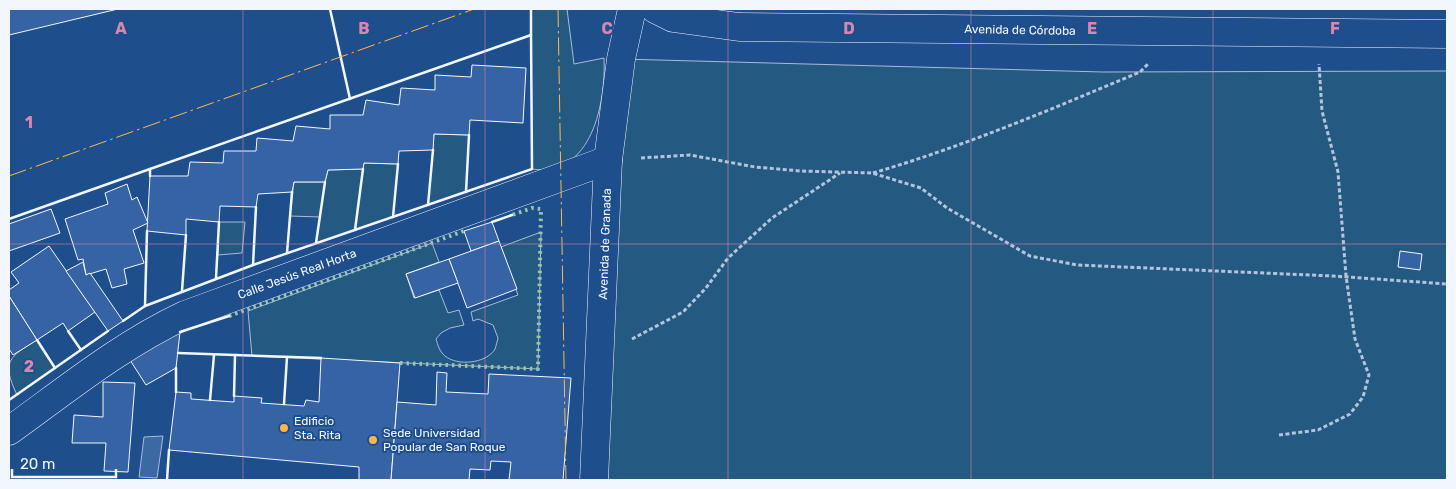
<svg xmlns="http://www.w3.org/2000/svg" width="1456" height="489" font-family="Rubik,sans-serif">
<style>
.green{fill:#245a82;stroke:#a8bbd7}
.water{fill:#3b69a3;stroke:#a8bbd7}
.building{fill:#3563a3;stroke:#f2f6ff}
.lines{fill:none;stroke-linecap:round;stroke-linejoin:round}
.minor-casing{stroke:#f2f6ff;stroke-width:29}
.path{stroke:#b3c4dc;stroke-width:3;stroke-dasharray:4 2.5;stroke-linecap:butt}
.minor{stroke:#1f4e8c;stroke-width:28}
.hedge{stroke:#97c8a6;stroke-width:4;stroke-dasharray:2.5 4;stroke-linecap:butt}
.wall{stroke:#f2f6ff;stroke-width:2.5}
.power{stroke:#ffb74d;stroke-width:1;stroke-dasharray:18 4 2.5 4;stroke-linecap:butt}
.grid{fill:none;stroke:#da87ad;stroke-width:1;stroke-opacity:0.55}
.poi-dot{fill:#ffb74d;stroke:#1f4e8c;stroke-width:2}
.labels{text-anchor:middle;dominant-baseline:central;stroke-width:4;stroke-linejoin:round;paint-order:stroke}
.street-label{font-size:12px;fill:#f2f6ff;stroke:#1f4e8c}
.poi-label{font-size:12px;fill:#f2f6ff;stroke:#1f4e8c;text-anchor:start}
.grid-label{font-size:16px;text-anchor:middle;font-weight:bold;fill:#da87ad;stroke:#1f4e8c;stroke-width:4;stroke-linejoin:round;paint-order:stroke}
</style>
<rect width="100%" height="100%" fill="#1f4e8c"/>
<g class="green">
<path d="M531 9H567L574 64 604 58C606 102 592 178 532 169Z"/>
<polygon points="621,59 1103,72 1447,71 1447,480 595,480"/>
<polygon points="434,134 469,135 466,192 428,205"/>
<polygon points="364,163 398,164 393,217 316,243 320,217 290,216 294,182 325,182 328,170 363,169"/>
<polygon points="219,222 245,222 242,253 218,255"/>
<path d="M541 232 538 369 252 356 248 311 432 243 439 262 406 274 414 298 439 290 448 313 459 310 464 325 450 328 441 333 436 339C438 345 439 351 445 356 457 366 486 364 495 349 496 346 497 342 498 338L493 325 478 319 473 321 471 312 518 295 501 247Z"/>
<path d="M37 340 55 368 17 395C1 361 9 357 37 340Z"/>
</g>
<polygon class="water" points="163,436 157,478 139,477 144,437"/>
<g class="building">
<polygon points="9,9 118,9 9,35"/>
<polygon points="472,65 526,68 523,123 470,120 469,135 434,134 433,150 399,151 398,164 364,163 363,169 328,170 325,182 294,182 292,192 258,194 256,207 220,206 219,222 186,219 186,235 147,231 150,176 188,176 190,162 223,163 224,151 256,151 257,138 293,141 296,126 330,129 330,115 363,115 366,100 399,105 401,88 435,90 435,75 471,77"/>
<polygon points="127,184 132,200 137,197 148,223 133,230 144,263 124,269 127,284 112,288 106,269 86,275 83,259 78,260 65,219 108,204 105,193"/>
<polygon points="51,209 60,233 9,251 9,224"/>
<polygon points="492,222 499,241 471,251 464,231"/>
<polygon points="499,241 517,289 467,308 449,259"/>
<polygon points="49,246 95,312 68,331 63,323 37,340 9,296 9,290 19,283 11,272"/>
<polygon points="1400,251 1422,254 1420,270 1398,267"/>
<polygon points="449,259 458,283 415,298 406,274"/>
<polygon points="83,262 86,275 90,273 123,321 108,331 66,271"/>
<polygon points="9,296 37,340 13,355 9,349"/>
<polygon points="180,332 176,368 146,385 130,360"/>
<polygon points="321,358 400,363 391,480 359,480 359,467 169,450 176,392 191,393 191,399 234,402 234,396 262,398 261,403 304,406 306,400 319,402"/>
<polygon points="437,372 447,373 446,392 488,394 489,374 571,378 563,480 509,480 511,462 491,461 490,470 470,469 469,480 391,480 397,402 436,405"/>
<polygon points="103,382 135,383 128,472 104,471 106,443 72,443 74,415 103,417"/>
</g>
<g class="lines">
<g class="minor-casing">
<g id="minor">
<polyline points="655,9 673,18 739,27 1447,34"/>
<path d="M9 431C66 390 121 345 185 315L608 160"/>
<polyline points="594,480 608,160 621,59 632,9"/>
</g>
</g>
<g class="path">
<polyline points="641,158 690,155 755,167 801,171 872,173 921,188 947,208 1030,256 1077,265 1333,276 1447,284"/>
<path d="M873 173C965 146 1052 109 1140 72L1149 63"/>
<polyline points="632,339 683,312 706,288 728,258 772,218 840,173"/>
<polyline points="1279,435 1318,430 1350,414 1363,397 1369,375 1355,339 1346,276 1338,172 1322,111 1319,64"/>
</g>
<use href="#minor" class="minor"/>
<g class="hedge">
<polyline points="229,316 464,231"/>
<polyline points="400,363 538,369 541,209 532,208 512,215"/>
</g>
<g class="wall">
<polyline points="330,9 350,99"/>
<polyline points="531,35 531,9"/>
<polyline points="466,192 469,135"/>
<polyline points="428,205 433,150"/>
<polyline points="393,217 398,164"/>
<polyline points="9,219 150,169"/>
<polyline points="492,222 512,215"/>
<polyline points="355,230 363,169"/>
<polyline points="147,231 145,306 253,265 532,169 531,35 150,169 150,176"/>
<polyline points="316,243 325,182"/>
<polyline points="287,253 292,192"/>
<polyline points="253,265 256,207"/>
<polyline points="216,278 219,222"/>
<polyline points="182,291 186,235"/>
<polyline points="123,321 145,306"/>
<polyline points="68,331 81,350"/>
<polyline points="180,332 229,316"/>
<polyline points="37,340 55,368"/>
<polyline points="178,353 321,358"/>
<polyline points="176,368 176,392"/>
<polyline points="234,396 235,355"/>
<polyline points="9,400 108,331"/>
<polyline points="210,400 214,355"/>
<polyline points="284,404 287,357"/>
<polyline points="167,480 169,450"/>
</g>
<g class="power">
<polyline points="558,9 566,480"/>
<polyline points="9,176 474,9"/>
</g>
</g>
<path class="grid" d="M243 9V480M485 9V480M728 9V480M971 9V480M1213 9V480M9 244H1447"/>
<g class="poi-dot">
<circle cx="284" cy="428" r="5"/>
<circle cx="373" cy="440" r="5"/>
</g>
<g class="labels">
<g class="street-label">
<text transform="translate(1020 30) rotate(1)">Avenida de Córdoba</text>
<text transform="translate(605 244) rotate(-88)">Avenida de Granada</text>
<text transform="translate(297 274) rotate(-20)">Calle Jesús Real Horta</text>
</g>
<g class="poi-label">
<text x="294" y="421">Edificio<tspan x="294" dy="14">Sta. Rita</tspan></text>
<text x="383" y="433">Sede Universidad<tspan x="383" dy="14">Popular de San Roque</tspan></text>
</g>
</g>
<g class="grid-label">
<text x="121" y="34">A</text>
<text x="364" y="34">B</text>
<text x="607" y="34">C</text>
<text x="849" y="34">D</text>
<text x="1092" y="34">E</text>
<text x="1335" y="34">F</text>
<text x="29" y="128">1</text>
<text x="29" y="372">2</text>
</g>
<rect width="1456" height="489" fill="none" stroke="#f2f6ff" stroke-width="20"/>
<path d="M12 469v8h104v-8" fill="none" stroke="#f2f6ff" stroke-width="2.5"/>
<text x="20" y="469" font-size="15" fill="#f2f6ff" stroke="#1f4e8c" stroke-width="4" paint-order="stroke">20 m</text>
</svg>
